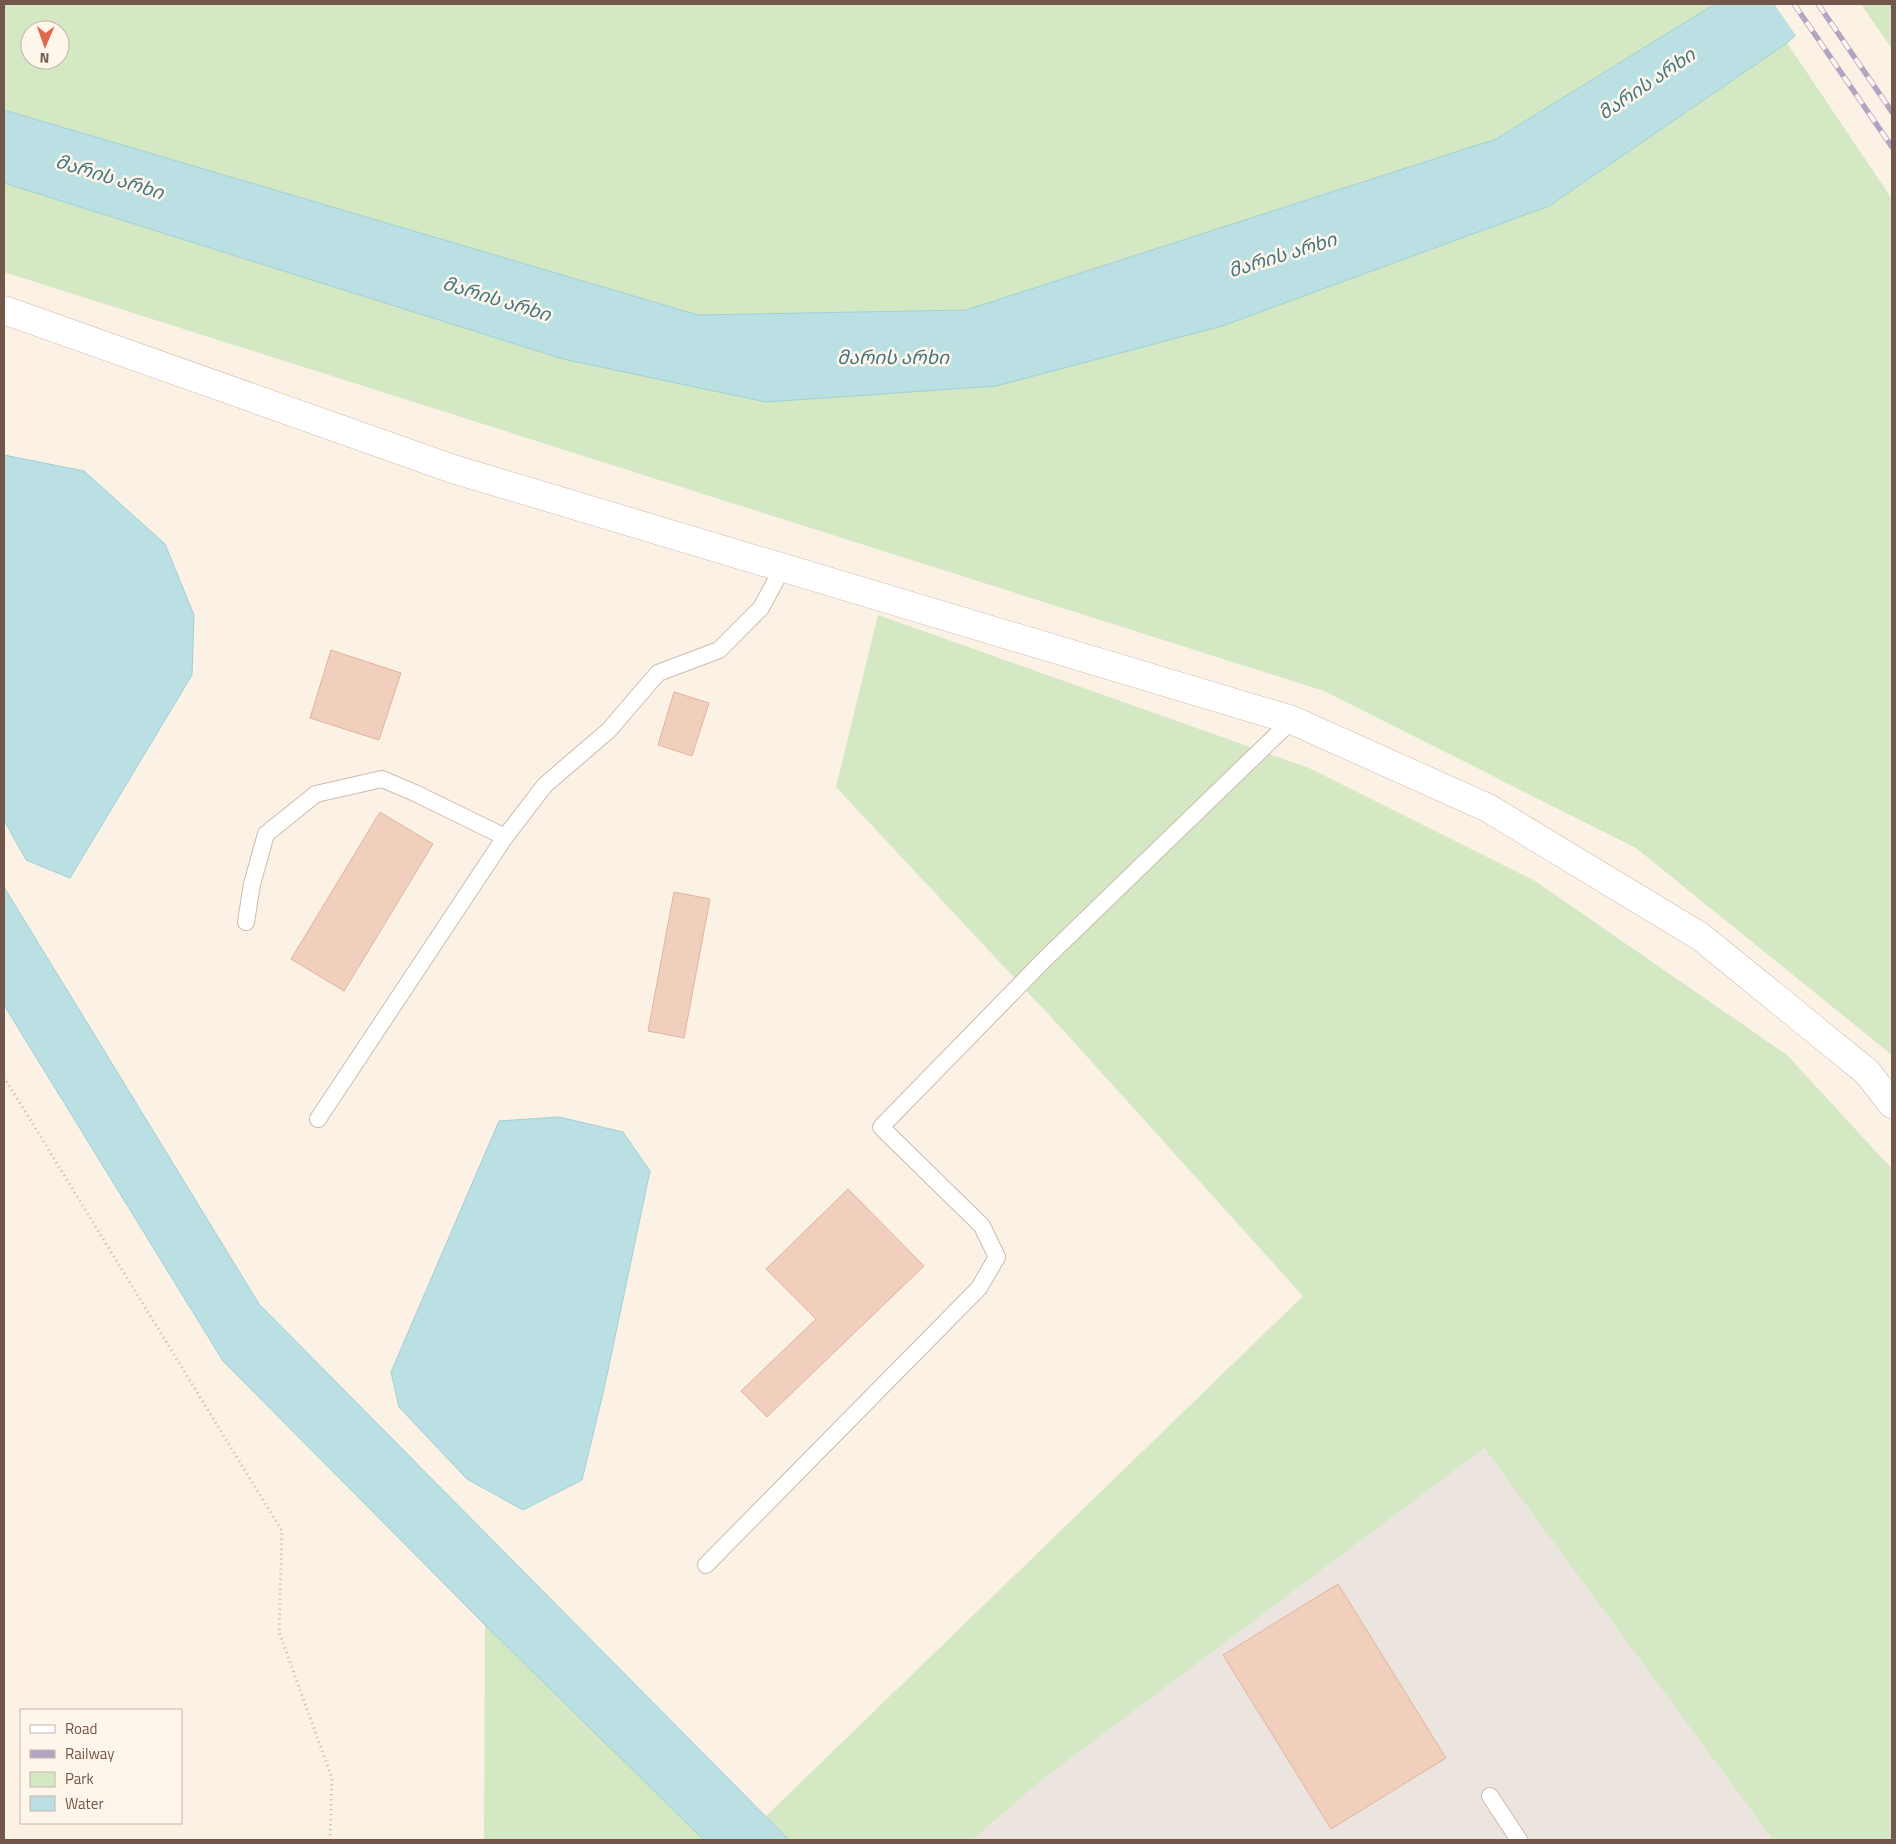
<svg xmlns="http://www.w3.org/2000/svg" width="1896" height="1844" font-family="'Titillium Web','Noto Sans Georgian',sans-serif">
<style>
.industrial{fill:#ebe4df}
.green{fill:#d4e8c4;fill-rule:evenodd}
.water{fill:#bae0e4;stroke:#a0d0d5}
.pier{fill:#fbf1e5}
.building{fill:#f0cfbd;stroke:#e2b49e}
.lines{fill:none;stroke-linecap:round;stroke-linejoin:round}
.service-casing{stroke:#cebbae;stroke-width:18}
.secondary-casing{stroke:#d1baac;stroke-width:29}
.path{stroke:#d4b2a1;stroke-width:3;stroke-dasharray:1 4;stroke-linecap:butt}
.service{stroke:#fff;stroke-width:16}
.secondary{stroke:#fff;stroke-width:28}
.rail-casing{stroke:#b3a4c4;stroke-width:5.5}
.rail{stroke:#fef5eb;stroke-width:4;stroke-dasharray:11;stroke-linecap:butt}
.labels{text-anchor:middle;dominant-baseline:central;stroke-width:5;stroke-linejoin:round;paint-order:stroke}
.water-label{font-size:19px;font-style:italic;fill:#43777f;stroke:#fef5eb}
</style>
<rect width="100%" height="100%" fill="#fbf1e5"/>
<polygon class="industrial" points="1484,1448 1773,1840 972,1840 1044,1778"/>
<g class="green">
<path d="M4 4H1715L1496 139 966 310 698 315 4 110ZM30 30H60V60H30Z"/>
<polygon points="1861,4 1892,4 1892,49"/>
<polygon points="1787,43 1892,199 1892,1055 1636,848 1324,691 4,272 4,183 563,359 766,402 1549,206"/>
<polygon points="878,615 1309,768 1535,881 1787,1055 1892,1169 1892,1840 1773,1840 1484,1448 1044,1778 972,1840 789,1840 765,1817 1303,1296 1063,1030 836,787"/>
<polygon points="485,1625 704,1840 484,1840"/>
</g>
<g class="water">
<polygon points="1715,4 1831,4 1787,43 1549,206 1222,326 996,386 766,402 563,359 4,183 4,110 698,315 966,310 1496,139"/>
<polygon points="4,455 84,471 165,544 194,615 192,675 70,878 26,860 4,820"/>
<polygon points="4,887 259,1304 789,1840 704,1840 485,1625 223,1361 4,1005"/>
<polygon points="559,1117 623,1132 650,1171 604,1389 582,1480 523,1510 467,1479 399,1407 391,1372 499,1121"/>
</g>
<polygon class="pier" points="1774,4 1833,4 1797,37"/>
<g class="building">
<polygon points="331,650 401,673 379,740 310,718"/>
<polygon points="674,692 709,703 692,756 658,745"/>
<polygon points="380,812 433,844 344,991 291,959"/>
<polygon points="674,892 710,899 684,1038 648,1031"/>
<polygon points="848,1189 924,1266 767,1417 741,1391 816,1319 766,1269"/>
<polygon points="1338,1584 1446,1758 1331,1829 1223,1655"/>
</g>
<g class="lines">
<g class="service-casing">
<g id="service">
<polyline points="246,922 252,884 266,834 316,794 382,779 415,793 505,837"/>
<polyline points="318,1119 505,837 545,785 609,730 658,673 719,650 761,608 783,567"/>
<polyline points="706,1565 979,1288 997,1257 982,1226 881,1127 1045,959 1292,720"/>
<polyline points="1490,1796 1519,1840"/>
</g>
</g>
<g class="secondary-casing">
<polyline id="secondary" points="4,310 453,469 1292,720 1488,808 1701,937 1867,1072 1892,1104"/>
</g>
<polyline class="path" points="4,1077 282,1531 279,1632 332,1778 330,1840"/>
<use href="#service" class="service"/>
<use href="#secondary" class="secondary"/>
<g class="rail-casing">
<g id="rail">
<polyline points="1794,4 1892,147"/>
<polyline points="1818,4 1892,112"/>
</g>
</g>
<use href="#rail" class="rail"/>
</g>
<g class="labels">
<g class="water-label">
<text transform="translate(1646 83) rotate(-34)">მარის არხი</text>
<text transform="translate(110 176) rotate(17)">მარის არხი</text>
<text transform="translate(1282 254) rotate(-17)">მარის არხი</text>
<text transform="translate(497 298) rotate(17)">მარის არხი</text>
<text x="893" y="356">მარის არხი</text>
</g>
</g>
<rect width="1896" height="1844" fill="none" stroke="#73574b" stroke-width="10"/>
<rect x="20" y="1709" width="162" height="115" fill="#fef5eb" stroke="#c6b6ab"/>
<rect x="30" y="1725" width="25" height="8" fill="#ffffff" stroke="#c6b6ab"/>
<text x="65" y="1734" font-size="15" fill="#73574b">Road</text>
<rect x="30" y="1750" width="25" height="8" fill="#b3a4c4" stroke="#c6b6ab"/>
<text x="65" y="1759" font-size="15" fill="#73574b">Railway</text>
<rect x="30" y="1772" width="25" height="15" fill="#d4e8c4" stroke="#c6b6ab"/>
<text x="65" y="1784" font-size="15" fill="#73574b">Park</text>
<rect x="30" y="1796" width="25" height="15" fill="#bae0e4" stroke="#c6b6ab"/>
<text x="65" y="1809" font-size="15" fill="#73574b">Water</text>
<g transform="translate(45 45) rotate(182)"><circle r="24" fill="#fef5eb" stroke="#c6b6ab"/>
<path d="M0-4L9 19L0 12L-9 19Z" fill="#e0674e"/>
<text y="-8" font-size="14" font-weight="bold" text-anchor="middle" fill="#73574b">N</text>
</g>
</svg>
